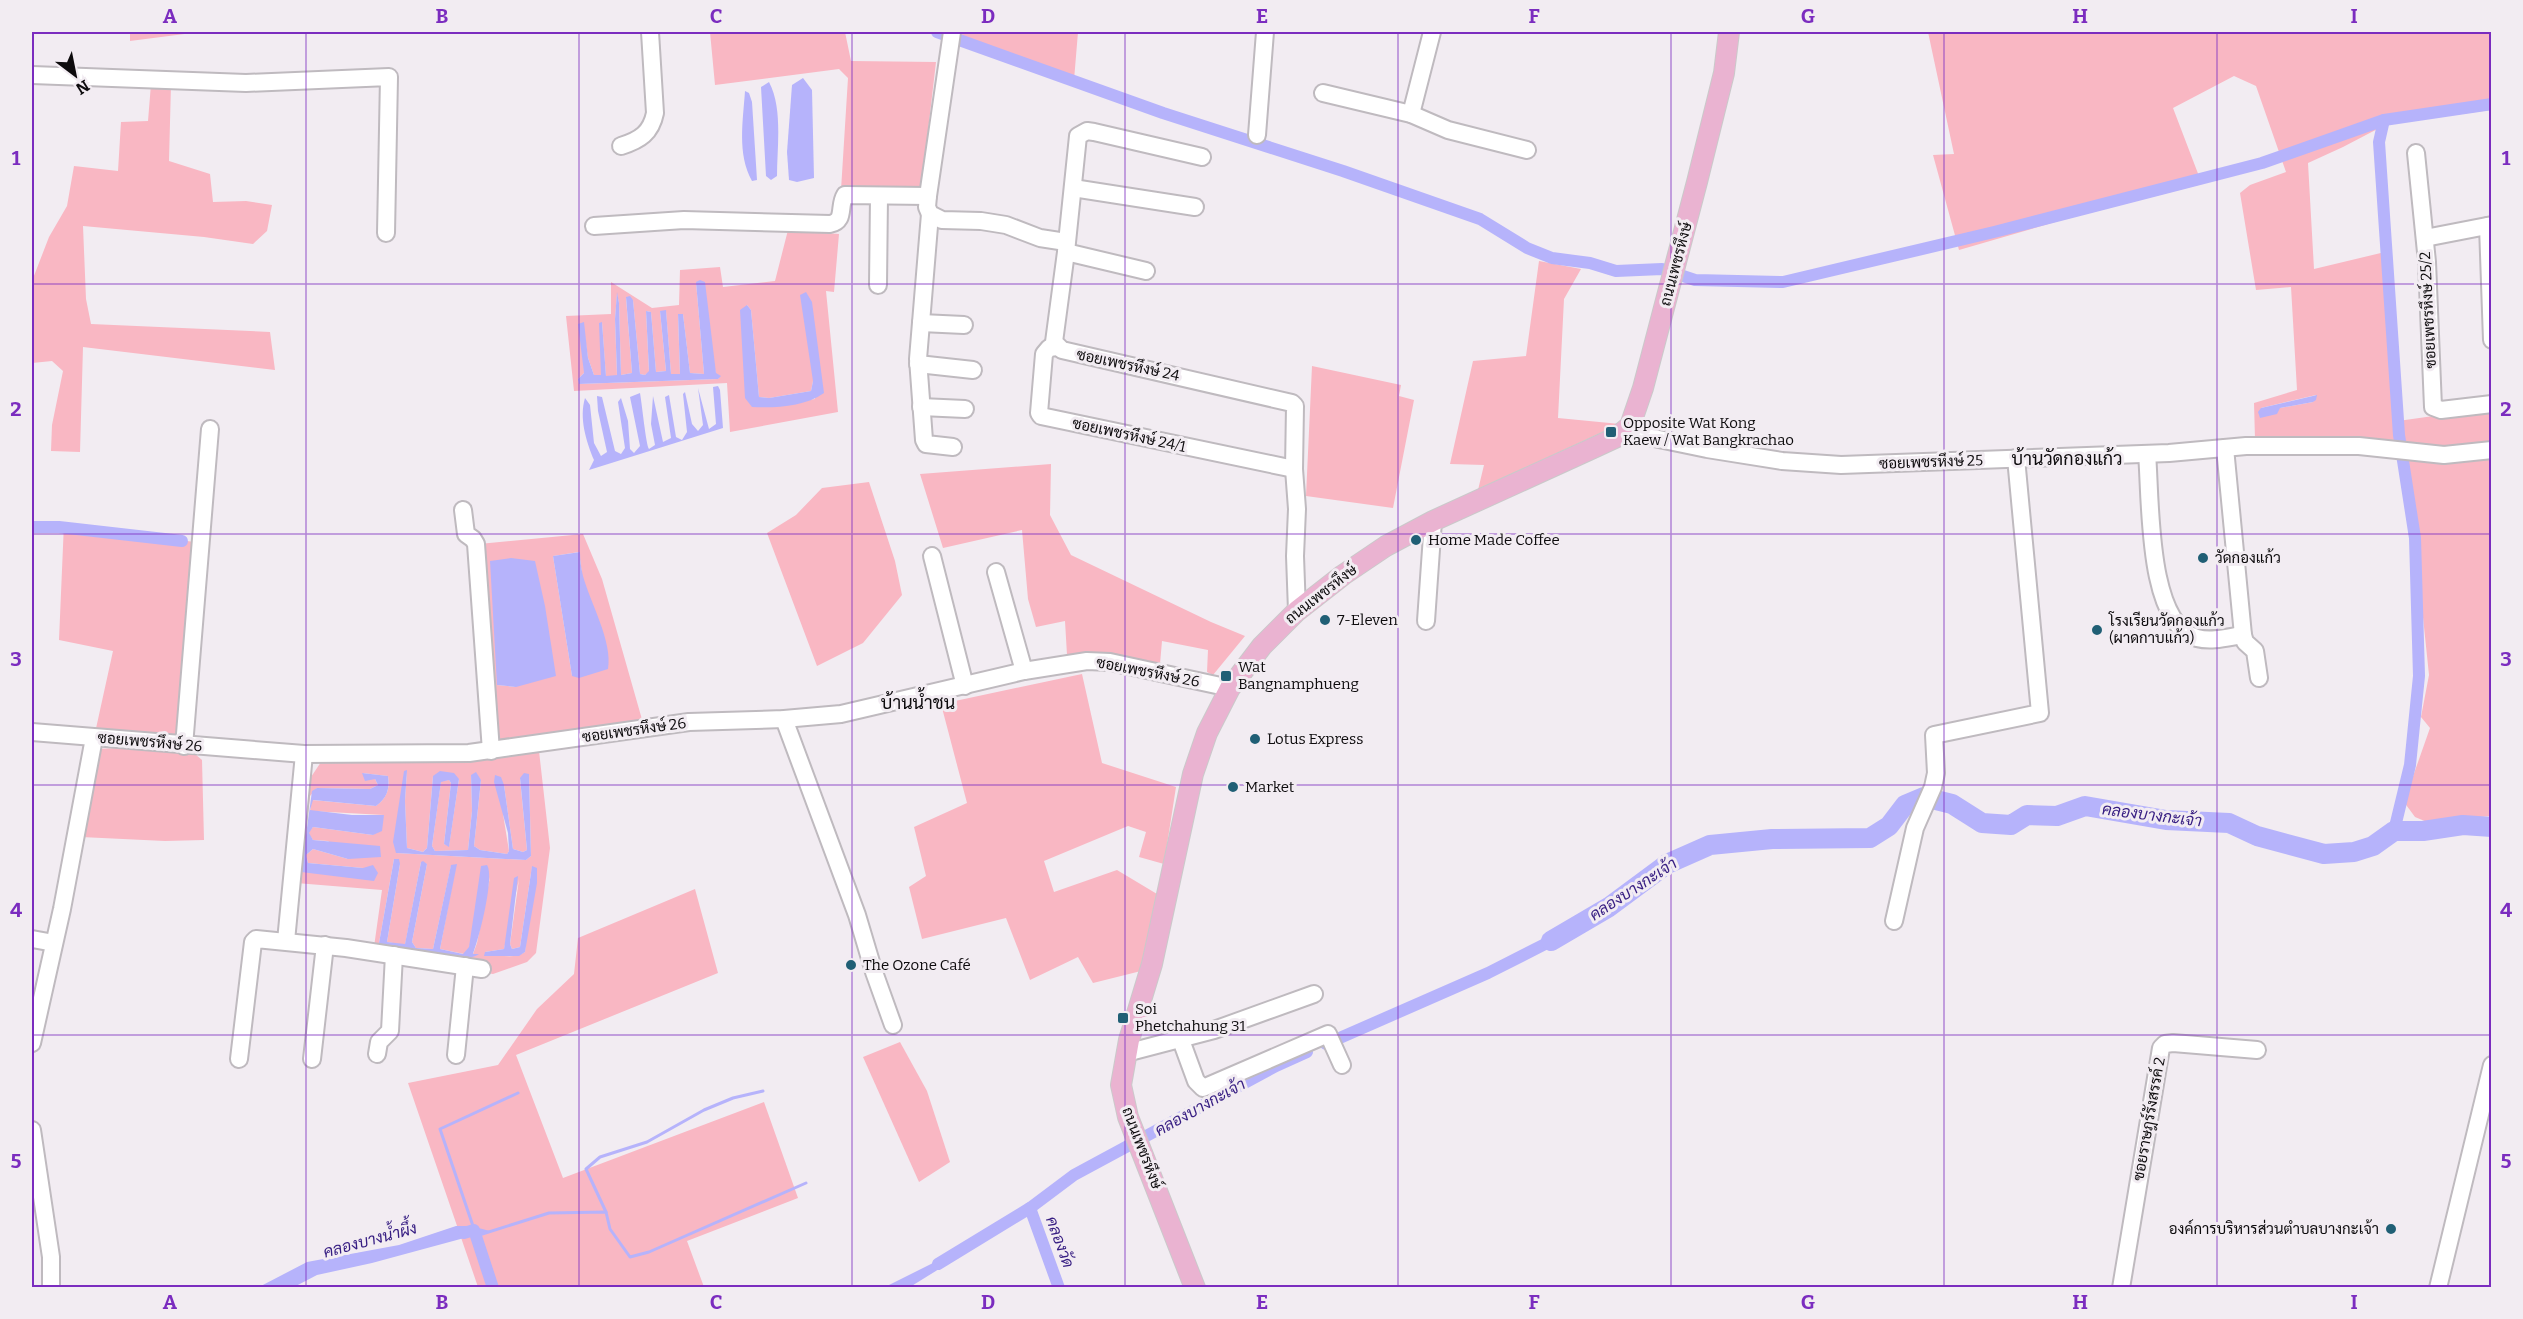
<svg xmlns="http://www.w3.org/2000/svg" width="2523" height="1319" font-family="Bitter,Sarabun,serif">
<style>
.green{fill:#f9b7c3;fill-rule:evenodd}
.water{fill:#b6b3fb}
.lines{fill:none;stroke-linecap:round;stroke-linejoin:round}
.stream{stroke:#b6b3fb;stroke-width:3}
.canal{stroke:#b6b3fb;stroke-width:12}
.river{stroke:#b6b3fb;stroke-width:20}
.minor-casing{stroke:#bfbabf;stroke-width:20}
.major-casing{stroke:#cac9ca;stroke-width:22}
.minor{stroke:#fff;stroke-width:16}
.major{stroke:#eab3d1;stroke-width:20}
.grid{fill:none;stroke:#7b2cbf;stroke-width:1.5;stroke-opacity:0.55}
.poi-dot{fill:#205f75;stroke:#f2ecf2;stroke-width:2}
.labels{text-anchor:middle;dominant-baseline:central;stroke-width:6;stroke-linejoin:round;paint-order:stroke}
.street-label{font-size:15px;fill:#0d0b0d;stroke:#f2ecf2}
.poi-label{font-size:15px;fill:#0d0b0d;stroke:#f2ecf2;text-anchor:start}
.water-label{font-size:16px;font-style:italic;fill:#361d82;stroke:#f2ecf2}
.quarter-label{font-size:18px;fill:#0d0b0d;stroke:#f2ecf2}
.neatline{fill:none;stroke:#7b2cbf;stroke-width:2}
.grid-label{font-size:20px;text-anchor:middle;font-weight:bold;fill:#7b2cbf}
</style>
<rect width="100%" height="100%" fill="#f2ecf2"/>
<g class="green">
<polygon points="130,32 200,32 130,41"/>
<polygon points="710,32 845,32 851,61 936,62 921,191 841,190 848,78 839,69 715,85"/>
<polygon points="957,32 1078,32 1074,80 1069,83 955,41"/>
<path d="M1928 32H2491V110L2387 124 2343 147 2308 163 2314 269 2385 252 2395 442 2255 439 2254 403 2297 390 2291 287 2256 290 2240 193 2250 185 2286 172 2256 86 2234 76 2173 108 2202 184 2062 220 1959 250 1933 155 1954 154ZM2316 395 2313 402 2280 408H2261Z"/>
<polygon points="151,84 171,84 169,161 210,174 213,202 246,201 272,205 267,231 253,244 204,237 83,226 86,299 91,324 270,332 275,370 83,347 80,452 51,451 52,425 63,371 52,361 32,363 32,281 49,237 67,206 74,166 118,171 121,122 148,121"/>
<path d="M788 230 839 234 834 292 826 291 838 412 730 432 727 383 574 391 566 316 611 314V282L652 308 679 305 680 270 720 267 723 287 775 281ZM696 282 716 374 720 376 718 379 579 384 578 379 584 373 583 323 588 358 594 375H601L602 322 606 377 617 376 615 319 617 294 619 303 621 375 632 373 626 298 633 300 640 374 645 375 649 372 646 311 651 312 656 372 666 371 660 311H666L671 374H680L678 315 683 314 690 373 704 374ZM747 305 751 310 759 397 769 398 811 391 813 381 815 399 752 407Z"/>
<polygon points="1539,261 1581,269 1564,299 1558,418 1620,424 1478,490 1484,465 1450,464 1473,361 1526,356"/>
<polygon points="1312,366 1401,385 1399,396 1414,400 1393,508 1306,496"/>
<polygon points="2483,409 2491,409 2491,441 2481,445 2412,449 2405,442 2398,421"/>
<polygon points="2491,455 2491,816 2427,822 2415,817 2404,802 2430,728 2421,717 2429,675 2421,598 2419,530 2407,457"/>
<polygon points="1051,464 1050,515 1071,555 1211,622 1245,636 1213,675 1207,672 1208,650 1162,641 1160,664 1067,655 1065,621 1036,627 1028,599 1022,530 943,548 920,474"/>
<polygon points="869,482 895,561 902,595 863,643 817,666 767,533 796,515 822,488"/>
<polygon points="64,523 194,542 178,740 95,733 113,651 59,640"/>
<path d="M583 534 602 579 643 723 498 747 479 544ZM579 552 582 574 572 676 553 556ZM497 669 516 687 497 685Z"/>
<polygon points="1082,674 1102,763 1176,787 1164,864 1139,857 1146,832 1128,826 1044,861 1054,892 1117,870 1157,894 1141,971 1093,983 1078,957 1030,980 1006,918 922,939 909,887 926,876 914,827 967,803 941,704"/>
<polygon points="118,748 195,754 202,760 204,840 165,841 81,837 96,749"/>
<path d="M539 751 550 848 536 953 527 962 493 974 373 954 382 890 296 883 309 780 321 762ZM407 770 405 801 407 848 423 852 427 848 433 776 459 779 449 846 444 844 451 783 449 780 441 781 432 846 435 851 468 850 472 811 471 775 481 780 474 846 480 850 507 854 509 851 503 814 504 785 513 849 523 852 527 850 520 779 529 774 531 856 526 860 396 853ZM362 773 388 776C390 789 387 798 376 806L312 800 310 811 384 815 373 835 313 827 308 833 313 840 328 841 348 859 313 849 306 855 308 863 363 868 301 872 310 796 317 788 370 789 378 785 375 779ZM394 859 400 864 387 942 405 945 421 862 427 864 412 942 416 948 433 949 451 866 456 865 440 949 464 954 469 948 490 877 477 943 473 954 459 959 379 943ZM532 866 525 952C513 960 499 955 485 952L504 949 519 879 510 944 512 949 520 947Z"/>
<polygon points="695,889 718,973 516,1055 563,1178 764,1102 798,1198 687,1241 704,1287 478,1287 408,1083 498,1065 537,1009 574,974 578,938"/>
<polygon points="900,1042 927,1091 950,1162 919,1182 863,1057"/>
</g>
<g class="water">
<polygon points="803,78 812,90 814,178 797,182 789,180 787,152 792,85"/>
<path d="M769 82C783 108 777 147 777 176L771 180 766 176 761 87Z"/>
<path d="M745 91 749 93 752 102 757 180 752 181C737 154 743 121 745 91Z"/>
<polygon points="700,280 705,282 716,373 721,376 718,379 579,384 578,379 584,373 578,324 584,322 588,358 594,375 601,375 599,323 602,322 606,376 617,375 615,319 617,292 619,303 621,375 632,373 626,297 630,296 633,300 640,374 645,375 649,371 646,311 651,312 656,372 666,371 660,311 666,310 671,374 680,374 678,314 683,314 690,373 704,374 696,282"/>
<path d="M806 292 812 302 824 393C804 407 776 408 752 407L745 398 740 310 747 305 751 310 759 397 769 398 811 391 813 381 800 295Z"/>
<path d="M718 386 720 390 723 428 589 470 594 460C586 441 579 418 585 398L590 405 594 443 601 456 607 452 598 411 597 396 602 397 615 451 621 454 625 448 618 402 621 398 628 421 630 449 634 453 640 446 630 397 640 393C642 404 646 445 649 449L655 445 651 424 653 396 663 442 671 438 665 397 669 395 676 437 682 440 687 432 683 394 685 392 692 424 698 431 703 425 698 388 709 429 716 424 713 387Z"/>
<polygon points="2317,395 2316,400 2313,402 2280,408 2277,414 2260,418 2258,412 2261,408"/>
<path d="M580 552C580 560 581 568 583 576 590 602 613 642 608 669L579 678 572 676 553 556Z"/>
<polygon points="511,558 535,561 545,606 556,676 516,687 497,685 490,561"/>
<polygon points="407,770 405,801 407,848 423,852 427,848 433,776 440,771 454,773 459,779 449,847 444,844 451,783 449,780 441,782 432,846 435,851 468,850 472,811 471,775 476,772 481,780 474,846 480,850 507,854 509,851 508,833 494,782 495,775 501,777 504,785 513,849 523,852 527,850 520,778 524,773 529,774 531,856 526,860 396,853 393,842 404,771"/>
<path d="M362 773 388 776C390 789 387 798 376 806L313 800 310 810 352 815H384L382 831 373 835 313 827 309 833 313 840 380 846 381 857 348 859 313 849 306 855 308 863 363 868 373 865 378 873 374 881 301 872 312 791 317 788 370 789 378 785 375 779 365 781Z"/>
<path d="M394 859H399L400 864 387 942 405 944 421 862 423 861 427 864 412 942 416 948 433 949 451 865 457 864 440 949 463 954 469 947 481 866 487 865C495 877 479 939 473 954H479C462 966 408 952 386 949L379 943Z"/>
<polygon points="532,866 537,868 537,883 525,952 519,956 484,956 485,952 504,949 514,878 518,876 510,944 512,949 520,947"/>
<polygon points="456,1226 471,1226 490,1231 372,1263 317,1275 294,1287 259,1287 307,1262 399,1245"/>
<polygon points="949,1255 952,1261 910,1287 885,1287"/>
</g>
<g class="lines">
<g class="stream">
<polyline points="606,1212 586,1169 600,1157 647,1142 704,1110 733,1098 763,1091"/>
<polyline points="474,1229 440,1129 518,1093"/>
<polyline points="476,1236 549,1213 606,1212 610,1229 630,1257 649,1252 806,1183"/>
</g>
<g class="canal">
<polyline points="937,32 1163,113 1343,171 1480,219 1527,248 1552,258 1590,263 1616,271 1662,269 1695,280 1783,282 1994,232 2262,163 2384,120 2492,104"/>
<polyline points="2384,120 2379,142 2399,435 2415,538 2419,676 2410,765 2394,831"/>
<polyline points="32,527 59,527 182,541"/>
<polyline points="1326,1044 1488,973 1551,941"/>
<polyline points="1030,1208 1059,1288"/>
<polyline points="464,1233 474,1230 493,1288"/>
<polyline points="938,1264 1030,1208 1074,1175 1276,1066 1307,1052"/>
</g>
<polyline class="river" points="1551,941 1609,907 1667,864 1710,845 1772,839 1870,838 1889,826 1905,805 1924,797 1952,804 1982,823 2011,825 2027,815 2057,816 2085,806 2166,820 2229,823 2257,836 2324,854 2354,852 2373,846 2394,831 2423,831 2463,825 2492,827"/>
<g class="minor-casing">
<g id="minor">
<polyline points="952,32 928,196 927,207 930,214 942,220 981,221 1006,225 1040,238 1066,242"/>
<polyline points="32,75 246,83 389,77 386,233"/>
<polyline points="1323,93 1411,114 1448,130 1527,150"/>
<polyline points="1411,114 1432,32"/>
<polyline points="1257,135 1265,32"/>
<path d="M621 146C640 140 651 133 655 113L650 32"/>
<polyline points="2416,153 2427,262 2433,407 2441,410 2492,404"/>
<polyline points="1202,157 1094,132 1087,131 1078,136 1066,252 1054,342 1062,350 1292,403 1295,406 1294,469 1297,509 1295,556 1297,611"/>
<polyline points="1073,188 1195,207"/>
<polyline points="930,214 918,359 924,440 926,444 953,447"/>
<path d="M594 226 684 220 830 224C846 221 838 206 845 195L928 196"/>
<polyline points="2488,226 2492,340"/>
<polyline points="2425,238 2492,225"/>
<polyline points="1066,252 1146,271"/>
<polyline points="878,285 879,196"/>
<polyline points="921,323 964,325"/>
<polyline points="1057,347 1049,348 1044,354 1039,413 1041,416 1294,469"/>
<polyline points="918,364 973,370"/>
<polyline points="921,407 965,409"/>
<polyline points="1625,432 1707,449 1782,461 1841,465 2169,453 2246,446 2359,446 2444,455 2492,450"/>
<polyline points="2225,448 2243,635 2245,642 2255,651 2259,678"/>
<path d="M2147 454C2151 497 2146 624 2197 638 2212 642 2229 637 2243 635"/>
<polyline points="463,510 466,534 473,539 476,544 491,751"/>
<polyline points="932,556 965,686"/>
<polyline points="996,572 1024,671"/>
<polyline points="1426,621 1433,521"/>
<polyline points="784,719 857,915 874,972 893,1025"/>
<polyline points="32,732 304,754 469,753 689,722 784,719 841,714 1024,671 1087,661 1110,662 1230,688"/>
<polyline points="184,746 210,429"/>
<polyline points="1894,921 1915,828 1933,787 1936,773 1934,735 2040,713 2016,458"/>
<polyline points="32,939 54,943"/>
<polyline points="286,941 304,754"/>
<polyline points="1181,1040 1196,1081 1203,1088 1328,1034 1342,1065"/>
<polyline points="32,1043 62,909 94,738"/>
<polyline points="1126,1053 1214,1030 1314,994"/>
<polyline points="377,1054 379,1042 390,1031 394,955"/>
<polyline points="456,1055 465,966"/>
<polyline points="239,1059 253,942 256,939 346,948 482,969"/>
<polyline points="312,1059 325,945"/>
<polyline points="32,1130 51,1257 51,1288"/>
<polyline points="2121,1288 2161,1048 2165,1044 2173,1043 2257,1050"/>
<polyline points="2438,1288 2492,1065"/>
</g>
</g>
<g class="major-casing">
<polyline id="major" points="1195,1288 1128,1117 1121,1085 1129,1040 1152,964 1193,774 1207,733 1230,688 1262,646 1297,611 1343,575 1386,546 1433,521 1589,450 1617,437 1630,426 1643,388 1697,182 1724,73 1729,32"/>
</g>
<use href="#minor" class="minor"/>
<use href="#major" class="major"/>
</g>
<path class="grid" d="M306 32V1288M579 32V1288M852 32V1288M1125 32V1288M1398 32V1288M1671 32V1288M1944 32V1288M2217 32V1288M32 284H2492M32 534H2492M32 785H2492M32 1035H2492"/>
<g class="poi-dot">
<rect x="1605" y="426" width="12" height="12" rx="3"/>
<circle cx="1416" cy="540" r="6"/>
<circle cx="2203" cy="558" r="6"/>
<circle cx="1325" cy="620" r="6"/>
<circle cx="2097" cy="630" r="6"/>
<rect x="1220" y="670" width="12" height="12" rx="3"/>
<circle cx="1255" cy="739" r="6"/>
<circle cx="1233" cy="787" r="6"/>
<circle cx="851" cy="965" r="6"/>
<rect x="1117" y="1012" width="12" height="12" rx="3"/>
<circle cx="2391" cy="1229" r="6"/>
</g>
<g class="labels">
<g class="street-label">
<text transform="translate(1676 264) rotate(-75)">ถนนเพชรหึงษ์</text>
<text transform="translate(2428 310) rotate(-93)">ซอยเพชรหึงษ์ 25/2</text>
<text transform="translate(1128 365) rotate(12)">ซอยเพชรหึงษ์ 24</text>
<text transform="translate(1129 435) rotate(12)">ซอยเพชรหึงษ์ 24/1</text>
<text transform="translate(1931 462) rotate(-2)">ซอยเพชรหึงษ์ 25</text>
<text transform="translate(1321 594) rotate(-38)">ถนนเพชรหึงษ์</text>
<text transform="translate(1148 672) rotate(11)">ซอยเพชรหึงษ์ 26</text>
<text transform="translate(634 730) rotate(-8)">ซอยเพชรหึงษ์ 26</text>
<text transform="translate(150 742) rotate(5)">ซอยเพชรหึงษ์ 26</text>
<text transform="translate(2149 1119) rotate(-80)">ซอยราษฎร์รังสรรค์ 2</text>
<text transform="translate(1142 1148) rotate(69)">ถนนเพชรหึงษ์</text>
</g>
<g class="poi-label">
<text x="1623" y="423">Opposite Wat Kong<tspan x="1623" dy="17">Kaew / Wat Bangkrachao</tspan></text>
<text x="1428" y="540">Home Made Coffee</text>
<text x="2215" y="558">วัดกองแก้ว</text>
<text x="1337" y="620">7-Eleven</text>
<text x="2109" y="621">โรงเรียนวัดกองแก้ว<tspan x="2109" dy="17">(ผาดกาบแก้ว)</tspan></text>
<text x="1238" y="667">Wat<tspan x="1238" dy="17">Bangnamphueng</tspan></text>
<text x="1267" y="739">Lotus Express</text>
<text x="1245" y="787">Market</text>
<text x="863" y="965">The Ozone Café</text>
<text x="1135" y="1009">Soi<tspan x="1135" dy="17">Phetchahung 31</tspan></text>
<text x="2379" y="1229" text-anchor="end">องค์การบริหารส่วนตำบลบางกะเจ้า</text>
</g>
<g class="water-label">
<text transform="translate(2152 815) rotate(7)">คลองบางกะเจ้า</text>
<text transform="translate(1633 889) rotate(-33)">คลองบางกะเจ้า</text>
<text transform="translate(1200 1107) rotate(-29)">คลองบางกะเจ้า</text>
<text transform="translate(370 1240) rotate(-15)">คลองบางน้ำผึ้ง</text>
<text transform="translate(1060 1242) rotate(70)">คลองวัด</text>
</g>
<g class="quarter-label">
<text x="2067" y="459">บ้านวัดกองแก้ว</text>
<text x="918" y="703">บ้านน้ำชน</text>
</g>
</g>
<rect width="2523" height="1319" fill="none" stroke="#f2ecf2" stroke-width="66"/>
<g transform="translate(75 75) rotate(148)" stroke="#f2ecf2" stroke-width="4.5" paint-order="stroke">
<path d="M0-4.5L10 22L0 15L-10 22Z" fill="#0d0b0d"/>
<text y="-9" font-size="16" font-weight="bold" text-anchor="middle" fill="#0d0b0d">N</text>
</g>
<rect x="33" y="33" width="2457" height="1253" class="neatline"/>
<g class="grid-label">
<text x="170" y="23">A</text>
<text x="442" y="23">B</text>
<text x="716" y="23">C</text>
<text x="988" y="23">D</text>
<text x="1262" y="23">E</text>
<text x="1534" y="23">F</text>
<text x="1808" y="23">G</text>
<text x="2080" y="23">H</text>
<text x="2354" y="23">I</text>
<text x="16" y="165">1</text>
<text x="2506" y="165">1</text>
<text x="16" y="416">2</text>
<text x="2506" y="416">2</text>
<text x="16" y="666">3</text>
<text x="2506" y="666">3</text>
<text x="16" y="917">4</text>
<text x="2506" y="917">4</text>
<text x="16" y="1168">5</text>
<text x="2506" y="1168">5</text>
<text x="170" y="1309">A</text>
<text x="442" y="1309">B</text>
<text x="716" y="1309">C</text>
<text x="988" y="1309">D</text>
<text x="1262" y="1309">E</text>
<text x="1534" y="1309">F</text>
<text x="1808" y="1309">G</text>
<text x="2080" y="1309">H</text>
<text x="2354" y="1309">I</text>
</g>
</svg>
